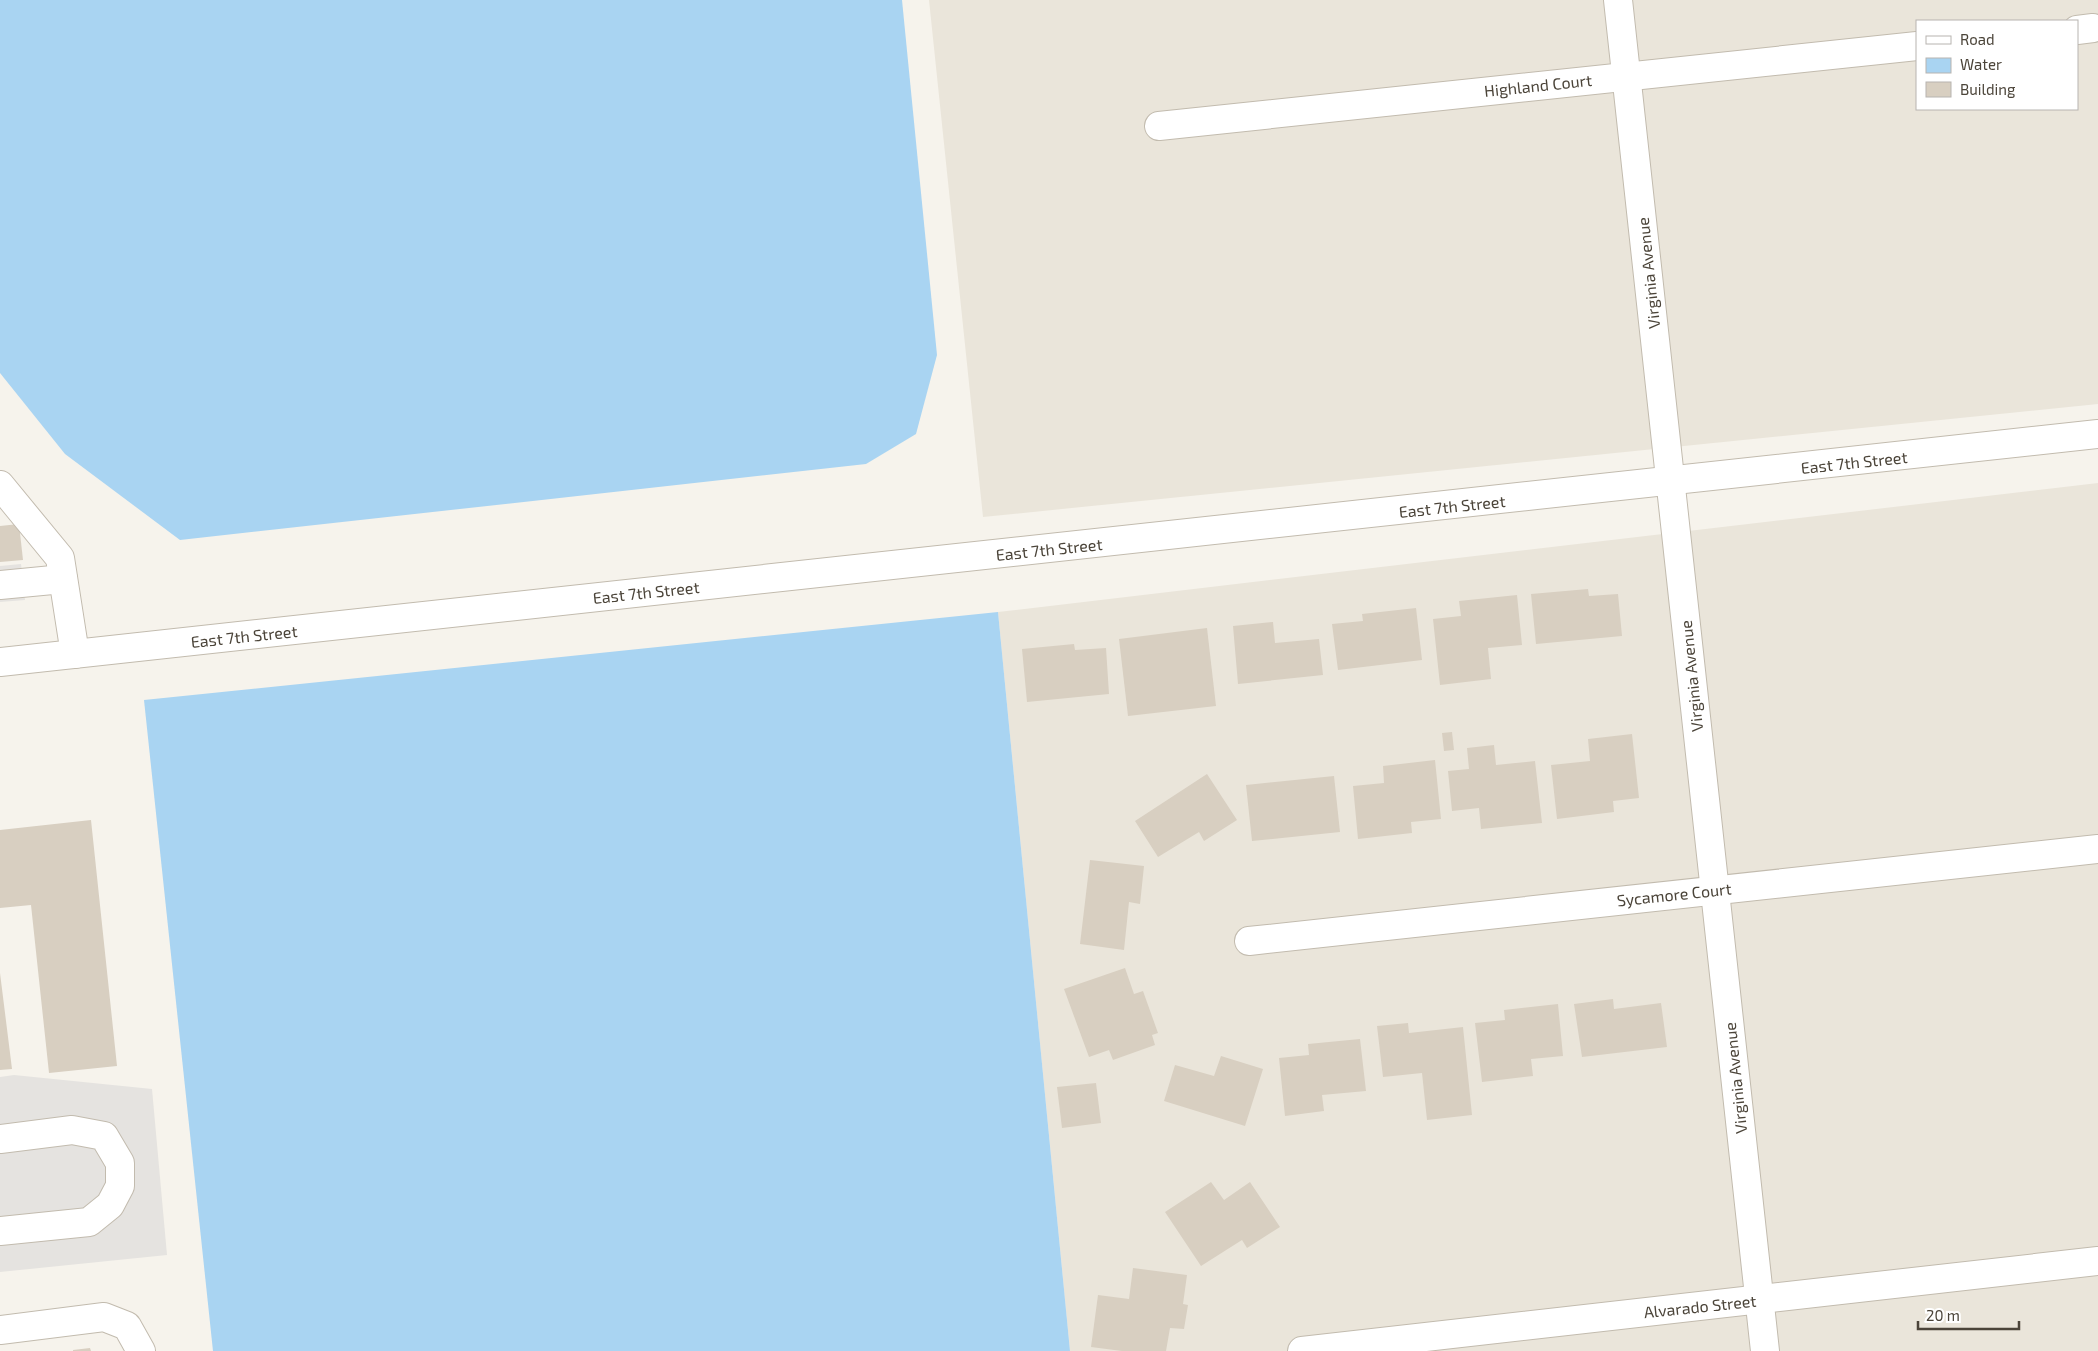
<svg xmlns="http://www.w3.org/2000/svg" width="2098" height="1351" font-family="'Exo 2',sans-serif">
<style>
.residential{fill:#eae5da;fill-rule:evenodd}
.parking{fill:#e5e3e0}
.water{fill:#a9d4f2}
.building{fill:#d8cfc1}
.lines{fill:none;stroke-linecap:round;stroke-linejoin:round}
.minor-casing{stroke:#c2bbae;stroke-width:30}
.minor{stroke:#fff;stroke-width:28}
.labels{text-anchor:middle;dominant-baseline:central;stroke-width:5;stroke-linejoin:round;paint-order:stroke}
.street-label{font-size:16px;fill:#4b4439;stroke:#fff}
</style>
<rect width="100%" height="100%" fill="#f6f3ec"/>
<g class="residential">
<path d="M929 0H2098V404L983 517ZM1917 21H2077V109H1917Z"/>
<polygon points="2098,483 2098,1351 1070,1351 998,612"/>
</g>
<g class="parking">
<polygon points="21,564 25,600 0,602 0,566"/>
<polygon points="14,1075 152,1089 167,1255 0,1272 0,1077"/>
</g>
<g class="water">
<polygon points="0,0 902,0 937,355 916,434 866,464 180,540 65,454 0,373"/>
<polygon points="998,612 1070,1351 213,1351 144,700"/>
</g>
<g class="building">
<polygon points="19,524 23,560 0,562 0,526"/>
<polygon points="1588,589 1589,596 1618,594 1622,636 1536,644 1531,594"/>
<polygon points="1517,595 1522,645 1488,648 1491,679 1440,685 1433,619 1461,616 1459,601"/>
<polygon points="1416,608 1422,660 1338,670 1332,624 1363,621 1362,614"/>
<polygon points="1273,622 1275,643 1319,639 1323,675 1238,684 1233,626"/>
<polygon points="1207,628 1216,706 1128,716 1119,639"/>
<polygon points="1074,644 1075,650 1106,648 1109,694 1027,702 1022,649"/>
<polygon points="1452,732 1454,750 1444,751 1442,733"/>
<polygon points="1632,734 1639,798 1613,801 1614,812 1557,819 1551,765 1590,761 1588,739"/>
<polygon points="1494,745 1496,765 1535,761 1542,823 1481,829 1479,808 1452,811 1448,771 1469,769 1467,748"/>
<polygon points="1435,760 1441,819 1411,822 1412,833 1358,839 1353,786 1384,783 1383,766"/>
<polygon points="1207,774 1237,820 1204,841 1199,832 1158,857 1135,821"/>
<polygon points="1334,776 1340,832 1252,841 1246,785"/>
<polygon points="91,820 117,1066 49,1073 31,905 0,908 0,830"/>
<polygon points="1090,860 1144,866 1140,904 1129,902 1124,950 1080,944"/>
<polygon points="1125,968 1134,994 1143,991 1158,1033 1152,1035 1155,1045 1113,1060 1109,1050 1089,1057 1064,989"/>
<polygon points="0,973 12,1069 0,1070"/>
<polygon points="1613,999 1614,1009 1661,1003 1667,1047 1582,1057 1574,1004"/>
<polygon points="1558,1004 1563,1056 1531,1059 1533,1076 1482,1082 1475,1023 1505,1020 1504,1010"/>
<polygon points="1408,1023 1409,1033 1463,1027 1472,1115 1427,1120 1422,1073 1383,1077 1377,1026"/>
<polygon points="1360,1039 1366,1091 1322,1095 1324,1111 1285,1116 1279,1058 1309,1055 1308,1044"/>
<polygon points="1221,1056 1263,1069 1245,1126 1164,1101 1175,1065 1214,1076"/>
<polygon points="1096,1083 1101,1123 1062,1128 1057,1087"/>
<polygon points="1211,1182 1224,1200 1250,1182 1280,1227 1247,1248 1242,1240 1201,1266 1165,1212"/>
<polygon points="1133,1268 1187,1275 1183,1304 1188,1305 1184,1329 1170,1328 1166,1351 1122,1351 1091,1347 1098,1295 1129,1299"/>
<polygon points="90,1348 91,1351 73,1351 73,1350"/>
</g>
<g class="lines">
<g class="minor-casing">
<g id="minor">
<polyline points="1618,0 1765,1351"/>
<polyline points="2077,30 2093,28"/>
<polyline points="1159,126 1917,46"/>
<polyline points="0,485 60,558 75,654"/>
<polyline points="0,585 63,579"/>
<polyline points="0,662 2098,434"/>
<polyline points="1249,941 2098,849"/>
<polyline points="0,1139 72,1130 104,1136 120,1163 120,1186 110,1205 89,1222 0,1231"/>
<polyline points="0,1330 104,1317 127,1326 141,1351"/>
<polyline points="1302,1351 2098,1261"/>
</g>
</g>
<use href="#minor" class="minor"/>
</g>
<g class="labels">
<g class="street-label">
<text transform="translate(1538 85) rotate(-6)">Highland Court</text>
<text transform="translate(1648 273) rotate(-96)">Virginia Avenue</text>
<text transform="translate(1854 462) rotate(-6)">East 7th Street</text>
<text transform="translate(1452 506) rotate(-6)">East 7th Street</text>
<text transform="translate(1049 549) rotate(-6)">East 7th Street</text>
<text transform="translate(646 592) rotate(-6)">East 7th Street</text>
<text transform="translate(244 636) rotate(-6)">East 7th Street</text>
<text transform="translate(1691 676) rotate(-96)">Virginia Avenue</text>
<text transform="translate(1674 894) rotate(-6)">Sycamore Court</text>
<text transform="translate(1735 1078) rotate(-96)">Virginia Avenue</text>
<text transform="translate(1700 1306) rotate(-6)">Alvarado Street</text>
</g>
</g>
<rect x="1916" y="20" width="162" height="90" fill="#ffffff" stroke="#b7b4b0"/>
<rect x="1926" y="36" width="25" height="8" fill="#ffffff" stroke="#b7b4b0"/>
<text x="1960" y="45" font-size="15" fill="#4b4439">Road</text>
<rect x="1926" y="58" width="25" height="15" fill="#a9d4f2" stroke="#b7b4b0"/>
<text x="1960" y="70" font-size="15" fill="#4b4439">Water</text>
<rect x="1926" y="82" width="25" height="15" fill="#d8cfc1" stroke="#b7b4b0"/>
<text x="1960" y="95" font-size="15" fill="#4b4439">Building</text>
<path d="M1918 1321v8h101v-8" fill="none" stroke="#4b4439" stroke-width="2.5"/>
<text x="1926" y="1321" font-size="15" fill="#4b4439" stroke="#ffffff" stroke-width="4" paint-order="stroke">20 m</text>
</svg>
